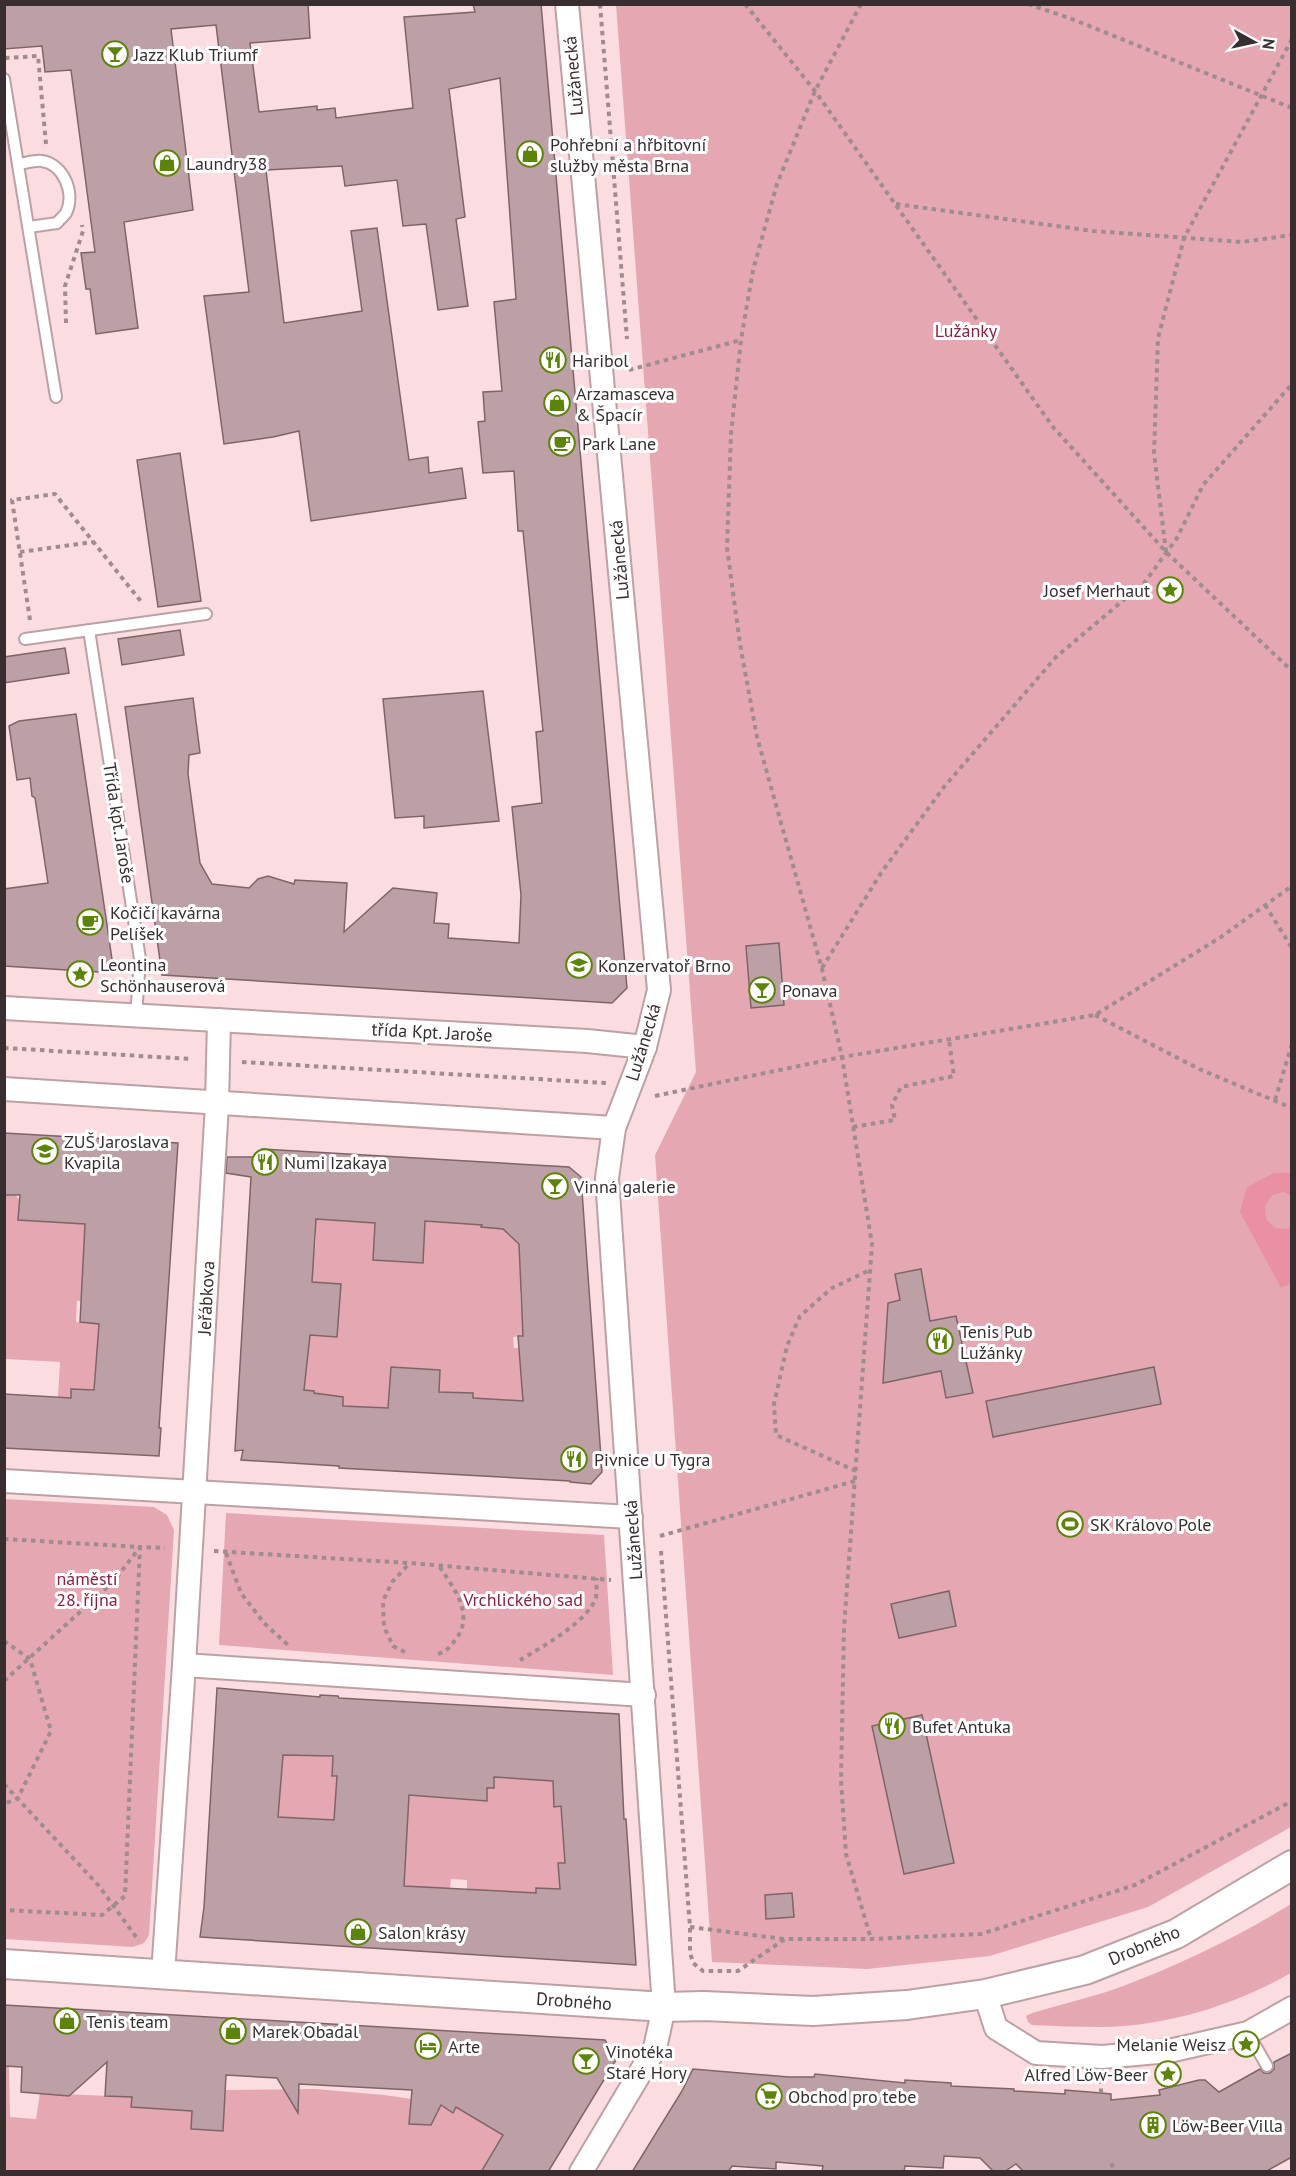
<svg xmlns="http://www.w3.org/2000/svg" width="1296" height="2176" font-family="'PT Sans',sans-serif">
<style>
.green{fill:#e5a8b2}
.water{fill:#e991a2}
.building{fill:#bda0a5;stroke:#7e6468;stroke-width:1.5;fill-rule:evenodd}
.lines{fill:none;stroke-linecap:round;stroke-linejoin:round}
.service-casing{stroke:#bca0a4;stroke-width:14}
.minor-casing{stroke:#bca0a4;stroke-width:26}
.tertiary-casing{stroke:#bca0a4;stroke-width:32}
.path{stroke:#a08b8e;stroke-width:4;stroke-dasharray:4.5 4.5;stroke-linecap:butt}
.service{stroke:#fff;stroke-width:10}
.minor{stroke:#fff;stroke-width:22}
.tertiary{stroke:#fff;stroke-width:28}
.labels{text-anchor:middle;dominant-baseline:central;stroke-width:6;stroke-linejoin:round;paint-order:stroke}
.poi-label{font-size:18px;fill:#382d2f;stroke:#fff;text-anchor:start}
.street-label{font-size:18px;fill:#382d2f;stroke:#fff}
.park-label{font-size:18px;fill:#882241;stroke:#fff}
</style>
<rect width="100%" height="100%" fill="#fbdde1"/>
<g class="green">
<polygon points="616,5 1291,5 1291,1827 1148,1907 990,1956 867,1969 712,1962 655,1155 696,1072"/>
<polygon points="5,1195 15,1195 20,1200 18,1220 66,1223 86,1199 85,1301 77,1301 76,1322 105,1324 96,1356 94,1390 72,1389 71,1398 58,1397 60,1362 6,1359 5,1376"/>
<path d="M312 1219 356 1222 375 1219 373 1259 425 1221 482 1225V1227L507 1229V1232L519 1243 525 1291 520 1292 521 1309H526L527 1336 513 1337 514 1348H519L520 1363H528L533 1420 473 1398V1393L456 1413 391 1367 388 1408 343 1406V1397L327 1395 313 1405 314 1391 304 1390V1334L337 1336 341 1284 307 1282C312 1263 321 1237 312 1219Z"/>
<polygon points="4,1499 154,1507 167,1515 174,1530 149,1935 144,1943 133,1947 5,1939"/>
<polygon points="226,1513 604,1535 613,1675 219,1645"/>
<polygon points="280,1754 338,1757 338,1763 333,1763 332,1776 466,1797 467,1800 487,1801 487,1788 494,1788 494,1775 548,1781 549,1774 555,1775 554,1807 561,1806 565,1863 559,1864 562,1896 550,1888 537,1888 536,1893 467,1890 467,1880 451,1879 450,1889 271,1877 271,1841 280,1791"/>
<path d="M1291 1904V1973C1235 2005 1167 2026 1102 2027 1079 2027 1055 2026 1032 2025L1028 2022 1026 2016 1032 2013C1055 2006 1080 2000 1103 1993 1165 1972 1236 1938 1291 1904Z"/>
<polygon points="5,2066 9,2066 10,2117 36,2119 40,2093 132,2097 131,2107 151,2108 193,2090 191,2130 223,2131 225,2090 316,2089 384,2095 426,2101 441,2105 453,2113 456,2107 517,2109 481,2171 5,2172"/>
</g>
<polygon class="water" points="1274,1173 1291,1173 1291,1196 1284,1192 1272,1195 1265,1206 1266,1219 1275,1228 1287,1229 1291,1226 1291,1283 1281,1288 1240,1212 1247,1187"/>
<g class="building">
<polygon points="4,4 308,4 310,38 250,43 259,112 317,106 317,110 335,108 336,118 413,108 404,17 475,12 473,4 541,4 627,988 612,1003 162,975 125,707 193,698 200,753 189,755 188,774 200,863 212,884 249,888 258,879 268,876 294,884 295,880 347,883 344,932 393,888 437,893 434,923 449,924 448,938 519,943 521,895 512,807 542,803 536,732 543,731 523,531 518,531 514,471 483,473 478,422 485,421 483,392 502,391 494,302 516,299 500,78 449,89 465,217 456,219 468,306 438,310 426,224 403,226 397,180 345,186 342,166 266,170 284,323 362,311 351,231 377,228 409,460 428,457 429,473 462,468 466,498 311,521 299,431 273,437 224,444 204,296 249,292 216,25 171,29 193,210 124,222 138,328 96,334 90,289 86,289 81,253 95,252 71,70 45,72 42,46 4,49"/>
<polygon points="180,453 201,601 158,607 137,460"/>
<polygon points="180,630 184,655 122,665 118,639"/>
<polygon points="65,648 69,673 4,683 4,657"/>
<polygon points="483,691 499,821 424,828 424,816 395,818 383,699"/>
<polygon points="76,714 114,973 4,966 4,889 48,883 35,798 32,796 30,778 17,780 9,726 19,721"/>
<polygon points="779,943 784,1005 751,1008 746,946"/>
<polygon points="4,1133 178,1143 159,1428 161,1428 159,1456 4,1448 4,1394 71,1398 71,1389 94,1390 99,1324 80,1322 85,1224 18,1220 20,1195 4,1195"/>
<path d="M262 1149 569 1167 581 1177 602 1472 591 1484 570 1482V1481L339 1468V1466L241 1460 243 1450 235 1451 251 1177 226 1173 227 1157H264ZM316 1219 375 1223 373 1260 423 1263 425 1221 482 1225 481 1227 503 1229 519 1244 523 1336H518L523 1401 473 1398V1393L439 1392 440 1370 391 1367 388 1408 343 1406V1397L314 1393V1391L304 1390 310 1335 337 1337 341 1284 312 1282Z"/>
<polygon points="921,1269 930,1321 956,1316 973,1393 946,1398 941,1371 883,1383 888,1303 900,1300 895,1274"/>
<polygon points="1154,1367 1161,1404 993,1437 986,1401"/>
<polygon points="949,1591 956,1626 899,1638 891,1604"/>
<path d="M217 1688 320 1697V1695L338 1696 339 1698 619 1714 624 1819H626L636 1965 200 1937 204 1907ZM283 1755 333 1756 332 1776H337L334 1820 278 1817ZM494 1777 553 1781 554 1807 561 1806 565 1863H558L560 1889 536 1888V1893L404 1886 409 1795 487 1801V1788H494Z"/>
<polygon points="922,1715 954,1863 904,1874 872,1726"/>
<polygon points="792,1893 794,1917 766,1919 765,1895"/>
<polygon points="4,2005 605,2040 616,2060 548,2172 481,2172 503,2135 456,2107 453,2113 441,2105 431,2125 409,2124 412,2090 299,2084 298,2113 277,2078 226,2075 223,2131 191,2129 192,2111 131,2107 132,2097 105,2096 107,2062 69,2096 21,2092 22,2067 4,2066"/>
<polygon points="1292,2053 1292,2157 1265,2172 1024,2172 1016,2164 1004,2172 994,2172 980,2158 944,2156 943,2168 905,2166 904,2172 822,2172 823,2166 776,2162 776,2169 732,2166 728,2172 632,2172 682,2091 693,2069 789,2077 814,2077 815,2074 905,2083 905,2080 951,2083 951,2086 1014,2089 1014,2091 1065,2094 1065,2090 1101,2093 1111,2094 1111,2100 1160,2095 1159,2090 1199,2080 1205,2080 1219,2092 1260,2069 1264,2073 1270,2073 1274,2069 1274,2062"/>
</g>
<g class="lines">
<g class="service-casing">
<g id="service">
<polyline points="4,79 56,397"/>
<path d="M18 164C26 163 35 160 42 161 63 164 76 193 66 213 64 216 59 220 57 223L29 227"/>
<polyline points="89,630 140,959 136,1016"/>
<polyline points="25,639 206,614"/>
<polyline points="1248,2033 1267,2066"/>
</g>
</g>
<g class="minor-casing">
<g id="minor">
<polyline points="567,4 659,990 645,1047 614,1128 607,1178 664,2007 655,2048 581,2172"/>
<polyline points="4,1008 587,1041 645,1047"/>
<polyline points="4,1089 614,1128"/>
<polyline points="4,1481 631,1517"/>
<polyline points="184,1665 644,1695"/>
<polyline points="163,1974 184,1665 217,1104 219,1020"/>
<polyline points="985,1994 996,2028 1036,2053 1102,2057 1169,2051 1248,2033 1292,2008"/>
</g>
</g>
<g class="tertiary-casing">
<polyline id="tertiary" points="4,1964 664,2007 704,2006 813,2011 907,2005 985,1994 1085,1970 1176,1934 1292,1865"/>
</g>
<g class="path">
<polyline points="600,4 627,339"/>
<polyline points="745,4 815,91 1053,427 1167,553 1292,671"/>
<polyline points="861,4 815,91 777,184 753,270 741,340 731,434 727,548 740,644 757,737 822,969 842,1057 872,1244 844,1628 841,1780 846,1854 871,1939"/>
<polyline points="1028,4 1072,19 1292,108"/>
<polyline points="5,58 38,56 46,144"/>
<polyline points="896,204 1093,231 1242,242 1292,235"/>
<polyline points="66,323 65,286 83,231 82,225"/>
<polyline points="629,370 741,340"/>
<polyline points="20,552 93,542"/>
<polyline points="1166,552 1154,453 1158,338 1184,238 1292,39"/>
<polyline points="30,620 12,500 55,494 143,604"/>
<polyline points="1265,905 1292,948"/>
<polyline points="822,968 881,873 944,787 1056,657 1145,582 1177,538 1203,485 1292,384"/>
<polyline points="1095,1015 1199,1069 1292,1108"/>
<polyline points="4,1048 192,1059"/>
<polyline points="242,1062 606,1083"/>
<polyline points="655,1096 842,1057 1095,1015 1221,937 1292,886"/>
<polyline points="1275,1100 1292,1044"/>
<polyline points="853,1127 895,1120 892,1105 901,1087 954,1076 949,1040"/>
<polyline points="856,1471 776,1435 774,1404 787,1346 800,1316 832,1288 870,1270"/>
<polyline points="660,1536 855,1481"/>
<polyline points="4,1539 140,1547 125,1896 102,1915 4,1910"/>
<polyline points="214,1551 409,1563 611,1580"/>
<polyline points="661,1551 690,1927 690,1952 693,1963 703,1971 738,1971 785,1939 871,1939 981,1934 1135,1885 1292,1801"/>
<polyline points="226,1553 241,1593 264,1623 288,1645"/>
<polyline points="4,1641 30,1659 51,1731 18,1798 4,1804"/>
<polyline points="405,1652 393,1646 384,1627 383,1601 392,1582 409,1564"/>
<path d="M438 1654C447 1651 450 1647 456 1639 475 1614 453 1587 439 1566"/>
<path d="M520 1660C541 1648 590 1620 596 1597 597 1591 596 1584 597 1578"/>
<polyline points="4,1681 114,1581 140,1547 165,1548"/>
<polyline points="4,1784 99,1886 139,1941"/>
<polyline points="690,1927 784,1939"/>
<polyline points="1101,2093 1101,2082"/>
<polyline points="1112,2163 1113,2172"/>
</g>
<use href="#service" class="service"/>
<use href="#minor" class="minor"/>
<use href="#tertiary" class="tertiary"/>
</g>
<defs>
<g id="bar-ring" transform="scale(1.35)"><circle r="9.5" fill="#fff" stroke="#5c840b" stroke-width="1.5"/><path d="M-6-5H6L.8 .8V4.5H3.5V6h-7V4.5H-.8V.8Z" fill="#5c840b"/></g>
<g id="shop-ring" transform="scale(1.35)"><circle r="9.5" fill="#fff" stroke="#5c840b" stroke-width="1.5"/><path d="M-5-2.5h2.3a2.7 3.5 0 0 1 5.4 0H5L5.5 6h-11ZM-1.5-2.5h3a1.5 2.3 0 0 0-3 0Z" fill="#5c840b"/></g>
<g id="restaurant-ring" transform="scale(1.35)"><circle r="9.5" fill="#fff" stroke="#5c840b" stroke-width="1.5"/><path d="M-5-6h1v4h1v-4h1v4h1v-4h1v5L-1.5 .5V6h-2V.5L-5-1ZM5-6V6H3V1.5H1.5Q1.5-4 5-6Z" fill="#5c840b"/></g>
<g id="cafe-ring" transform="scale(1.35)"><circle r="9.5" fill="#fff" stroke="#5c840b" stroke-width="1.5"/><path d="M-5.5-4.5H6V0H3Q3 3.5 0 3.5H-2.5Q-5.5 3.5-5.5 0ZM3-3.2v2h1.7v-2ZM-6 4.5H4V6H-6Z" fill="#5c840b"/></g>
<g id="sight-ring" transform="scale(1.35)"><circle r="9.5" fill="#fff" stroke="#5c840b" stroke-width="1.5"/><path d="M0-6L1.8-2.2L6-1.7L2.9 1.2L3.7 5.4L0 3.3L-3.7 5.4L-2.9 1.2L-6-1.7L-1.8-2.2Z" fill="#5c840b"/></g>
<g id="school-ring" transform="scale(1.35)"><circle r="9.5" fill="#fff" stroke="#5c840b" stroke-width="1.5"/><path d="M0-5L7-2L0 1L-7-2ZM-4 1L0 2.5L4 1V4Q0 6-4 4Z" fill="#5c840b"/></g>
<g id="stadium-ring" transform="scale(1.35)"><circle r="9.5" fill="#fff" stroke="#5c840b" stroke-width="1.5"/><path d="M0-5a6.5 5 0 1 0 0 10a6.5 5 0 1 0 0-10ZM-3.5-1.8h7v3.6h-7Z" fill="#5c840b"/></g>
<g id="hotel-ring" transform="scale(1.35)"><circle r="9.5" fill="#fff" stroke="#5c840b" stroke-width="1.5"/><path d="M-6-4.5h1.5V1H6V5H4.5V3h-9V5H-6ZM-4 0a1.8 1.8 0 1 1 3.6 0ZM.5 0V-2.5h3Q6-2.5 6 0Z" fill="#5c840b"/></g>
<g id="supermarket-ring" transform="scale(1.35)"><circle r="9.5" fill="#fff" stroke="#5c840b" stroke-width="1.5"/><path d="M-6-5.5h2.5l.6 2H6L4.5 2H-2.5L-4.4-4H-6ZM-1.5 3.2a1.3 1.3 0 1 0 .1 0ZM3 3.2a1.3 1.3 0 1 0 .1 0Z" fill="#5c840b"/></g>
<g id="building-ring" transform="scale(1.35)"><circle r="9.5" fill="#fff" stroke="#5c840b" stroke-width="1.5"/><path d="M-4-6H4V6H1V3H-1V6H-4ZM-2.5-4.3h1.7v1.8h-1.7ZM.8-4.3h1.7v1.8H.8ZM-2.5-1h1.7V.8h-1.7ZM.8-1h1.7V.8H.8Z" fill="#5c840b"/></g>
</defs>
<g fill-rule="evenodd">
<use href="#bar-ring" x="115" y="54"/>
<use href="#shop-ring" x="530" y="154"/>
<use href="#shop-ring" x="167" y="163"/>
<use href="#restaurant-ring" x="553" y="360"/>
<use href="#shop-ring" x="557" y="403"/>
<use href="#cafe-ring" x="562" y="443"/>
<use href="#sight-ring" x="1170" y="590"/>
<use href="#cafe-ring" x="90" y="922"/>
<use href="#school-ring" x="579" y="965"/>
<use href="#sight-ring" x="80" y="974"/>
<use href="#bar-ring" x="762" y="990"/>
<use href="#school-ring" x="45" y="1151"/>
<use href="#restaurant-ring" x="265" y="1162"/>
<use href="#bar-ring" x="555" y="1186"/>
<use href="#restaurant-ring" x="940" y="1341"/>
<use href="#restaurant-ring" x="574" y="1459"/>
<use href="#stadium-ring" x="1070" y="1524"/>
<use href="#restaurant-ring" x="892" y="1726"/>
<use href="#shop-ring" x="358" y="1932"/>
<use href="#shop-ring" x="67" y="2021"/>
<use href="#shop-ring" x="233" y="2031"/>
<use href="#sight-ring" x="1246" y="2044"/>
<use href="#hotel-ring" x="428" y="2046"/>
<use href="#bar-ring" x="586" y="2061"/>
<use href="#sight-ring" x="1168" y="2074"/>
<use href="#supermarket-ring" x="769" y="2096"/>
<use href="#building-ring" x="1153" y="2125"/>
</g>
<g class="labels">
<g class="poi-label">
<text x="134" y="54">Jazz Klub Triumf</text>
<text x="550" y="144">Pohřební a hřbitovní<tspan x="550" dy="21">služby města Brna</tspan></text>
<text x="186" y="163">Laundry38</text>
<text x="572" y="360">Haribol</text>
<text x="576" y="393">Arzamasceva<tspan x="576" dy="21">&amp; Špacír</tspan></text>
<text x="582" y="443">Park Lane</text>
<text x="1150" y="590" text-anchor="end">Josef Merhaut</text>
<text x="110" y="912">Kočičí kavárna<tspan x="110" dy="21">Pelíšek</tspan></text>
<text x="100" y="964">Leontina<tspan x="100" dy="21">Schönhauserová</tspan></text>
<text x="598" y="965">Konzervatoř Brno</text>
<text x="782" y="990">Ponava</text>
<text x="64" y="1141">ZUŠ Jaroslava<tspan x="64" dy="21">Kvapila</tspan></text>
<text x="284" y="1162">Numi Izakaya</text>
<text x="574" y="1186">Vinná galerie</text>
<text x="960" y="1331">Tenis Pub<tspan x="960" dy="21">Lužánky</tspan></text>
<text x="594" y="1459">Pivnice U Tygra</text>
<text x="1090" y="1524">SK Královo Pole</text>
<text x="912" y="1726">Bufet Antuka</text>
<text x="378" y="1932">Salon krásy</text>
<text x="86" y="2021">Tenis team</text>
<text x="252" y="2031">Marek Obadal</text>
<text x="1226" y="2044" text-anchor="end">Melanie Weisz</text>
<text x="448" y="2046">Arte</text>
<text x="606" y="2051">Vinotéka<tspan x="606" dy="21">Staré Hory</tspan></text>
<text x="1148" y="2074" text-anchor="end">Alfred Löw-Beer</text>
<text x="788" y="2096">Obchod pro tebe</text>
<text x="1172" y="2125">Löw-Beer Villa</text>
</g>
<g class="street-label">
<text transform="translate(573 76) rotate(-95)">Lužánecká</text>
<text transform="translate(619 560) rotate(-95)">Lužánecká</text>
<text transform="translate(119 823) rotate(81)">Třída kpt. Jaroše</text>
<text transform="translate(432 1032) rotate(3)">třída Kpt. Jaroše</text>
<text transform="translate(643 1042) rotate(-73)">Lužánecká</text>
<text transform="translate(206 1298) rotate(-87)">Jeřábkova</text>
<text transform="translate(633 1540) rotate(-94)">Lužánecká</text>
<text transform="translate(1144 1945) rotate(-23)">Drobného</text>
<text transform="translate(574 2001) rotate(4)">Drobného</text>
</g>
<g class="park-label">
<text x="966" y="330">Lužánky</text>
<text x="87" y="1578">náměstí<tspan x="87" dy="21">28. října</tspan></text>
<text x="523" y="1599">Vrchlického sad</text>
</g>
</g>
<rect width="1296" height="2176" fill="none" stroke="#382d2f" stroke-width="12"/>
<g transform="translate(1254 42) rotate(98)" stroke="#ffffff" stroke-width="4.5" paint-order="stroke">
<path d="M0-4.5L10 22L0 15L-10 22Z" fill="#382d2f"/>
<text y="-9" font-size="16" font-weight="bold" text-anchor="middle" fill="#382d2f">N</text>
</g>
</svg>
